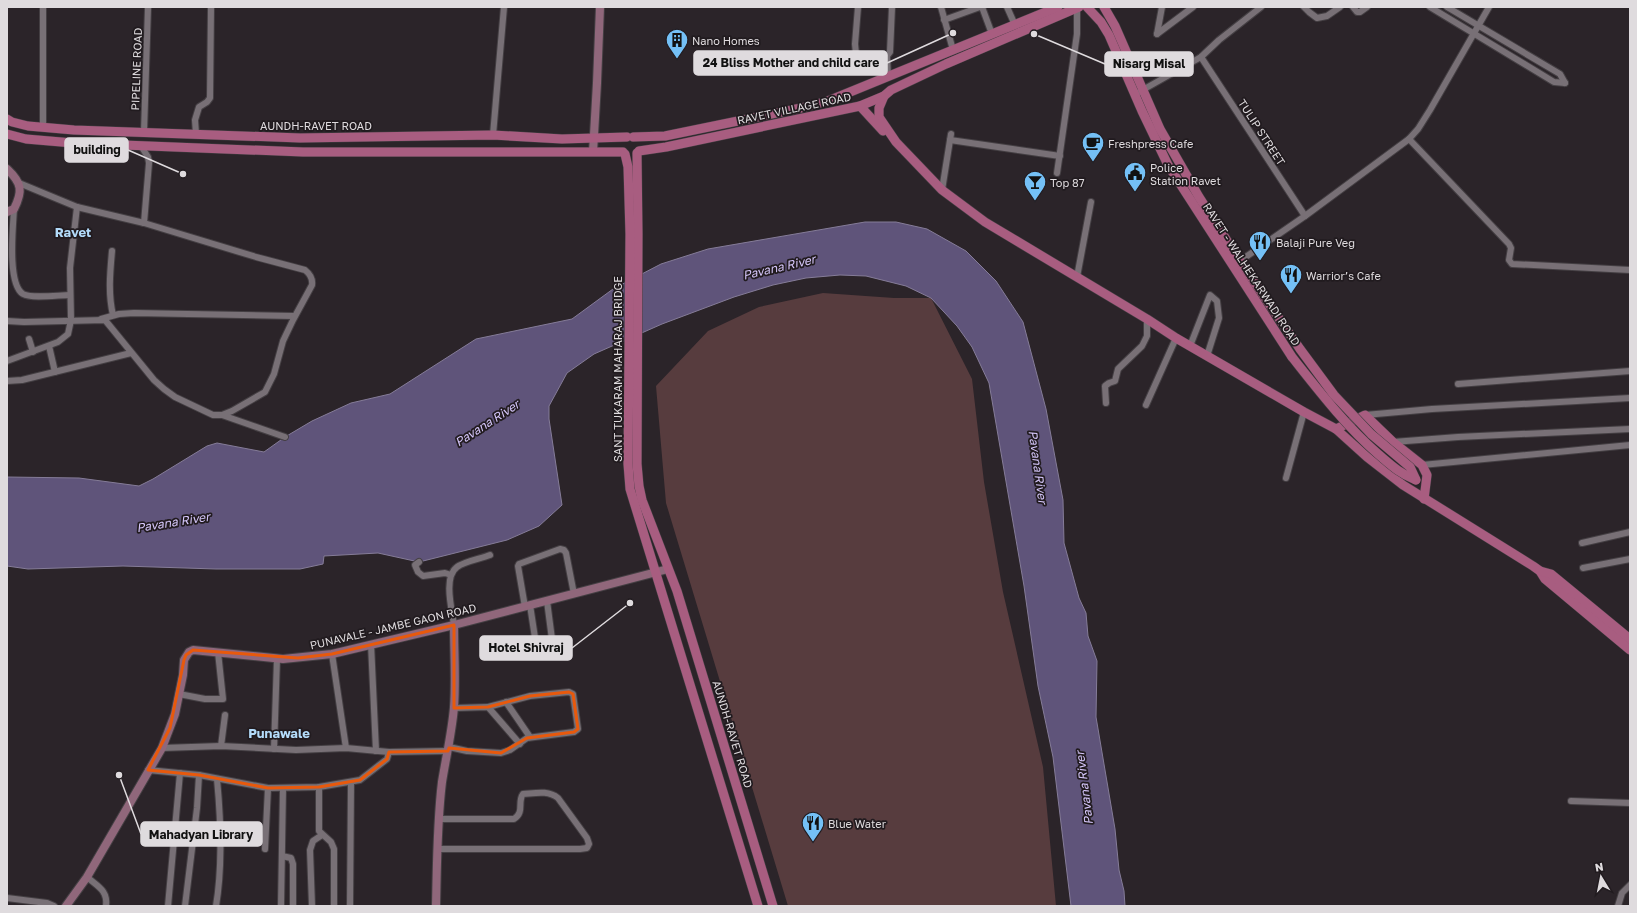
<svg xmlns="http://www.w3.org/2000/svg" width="1637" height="913" font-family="'Golos Text',sans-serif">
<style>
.green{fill:#573c3e}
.water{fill:#5f547a;stroke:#857c98}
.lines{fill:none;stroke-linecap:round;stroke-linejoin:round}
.street-casing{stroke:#443f43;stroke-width:8}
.secondary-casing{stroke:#443f43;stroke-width:10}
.primary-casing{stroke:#443f43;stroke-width:10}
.street{stroke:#787076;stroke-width:6}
.secondary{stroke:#90677b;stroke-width:8}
.primary{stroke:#a85d80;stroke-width:9}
.primary-bridge-casing{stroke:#443f43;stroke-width:10;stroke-linecap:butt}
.primary-bridge{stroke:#a85d80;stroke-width:9}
.marked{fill:none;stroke:#e8590c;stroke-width:3;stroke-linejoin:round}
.labels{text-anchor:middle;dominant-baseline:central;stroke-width:3.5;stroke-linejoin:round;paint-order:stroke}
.poi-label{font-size:11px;fill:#dfdbde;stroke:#211b1f;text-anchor:start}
.street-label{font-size:11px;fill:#dfdbde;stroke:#211b1f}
.water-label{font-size:12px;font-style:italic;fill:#d6c7fb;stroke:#211b1f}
.quarter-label{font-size:13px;font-weight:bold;fill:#b3dbfa;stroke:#211b1f}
.leader{fill:none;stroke:#dfdbde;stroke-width:1.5}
.callout-dot{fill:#dfdbde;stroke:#211b1f;stroke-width:1.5}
.callout{fill:#dfdbde;stroke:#dfdbde;stroke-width:1.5}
.callout-label{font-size:12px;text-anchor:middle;font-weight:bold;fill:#111}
</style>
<rect width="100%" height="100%" fill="#2b2429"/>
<polygon class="green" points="823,293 894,298 931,298 972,379 984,482 1003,592 1043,767 1056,906 788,906 666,503 656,386 708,331 759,307"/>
<polygon class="water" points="865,222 896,222 927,229 966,251 996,281 1023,322 1046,409 1063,500 1064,543 1079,598 1086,613 1088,636 1097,661 1096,717 1115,829 1119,870 1124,891 1125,906 1071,906 1053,757 1038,686 1024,586 989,383 972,347 957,326 931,298 906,286 866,276 840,275 806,278 773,285 734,297 662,324 594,354 567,373 549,406 549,419 562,505 539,526 507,540 419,562 378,553 324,556 323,564 300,569 216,569 123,566 28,569 7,566 7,477 79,478 139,486 153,479 207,446 217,443 264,452 285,437 312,421 351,403 390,394 476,339 572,319 613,289 661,264 708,249"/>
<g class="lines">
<g class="street-casing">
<g id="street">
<polyline points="858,7 855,44 856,54 859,55 887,56"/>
<polyline points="941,7 953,50"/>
<polyline points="982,7 992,34"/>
<polyline points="1007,7 1015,25"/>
<polyline points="1304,7 1309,12 1317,18 1327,16 1340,7"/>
<polyline points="1353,7 1357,12 1360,12 1367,7"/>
<polyline points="1430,7 1554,82 1565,83"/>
<polyline points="1447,7 1560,74 1565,83"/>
<polyline points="944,20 980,7"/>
<polyline points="1157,34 1193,7"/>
<polyline points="1157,34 1162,7"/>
<polyline points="1201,57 1305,216 1237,263"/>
<polyline points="888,77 887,56 890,52 892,7"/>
<polyline points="1139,92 1201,57 1219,40 1261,7"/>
<polyline points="43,127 43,7"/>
<polyline points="144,132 148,7"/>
<polyline points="196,134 195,120 199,107 207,102 210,98 211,7"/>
<polyline points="493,135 504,7"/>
<polyline points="1409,139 1509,244 1511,248 1509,260 1512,264 1630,270"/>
<polyline points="950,140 1060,156"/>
<polyline points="141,146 148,157 149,163 144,223"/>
<polyline points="1057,173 1077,34 1077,7"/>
<polyline points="942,190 951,134"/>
<path d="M14 209C13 227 7 284 23 294 32 299 59 295 70 295"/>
<polyline points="1305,216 1409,139 1418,129 1430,110 1489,7"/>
<path d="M112 251C110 273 108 294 113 315"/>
<polyline points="1077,277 1091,202"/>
<polyline points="101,319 119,314 134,313 294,316"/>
<path d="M7 321 24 322 105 320 154 380 164 389 175 397 213 415H222L232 411 265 392 274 374 283 341 293 320 312 285C313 278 310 274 305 270L256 257 144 223 77 207 19 183"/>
<polyline points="29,339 33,352"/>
<polyline points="49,346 55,372"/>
<polyline points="1190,346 1210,295 1217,301 1219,318 1207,356"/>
<polyline points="7,361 58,342 68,334 71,320 70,268 77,207"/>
<polyline points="7,381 22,380 131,353"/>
<polyline points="1458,384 1630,371"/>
<polyline points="1106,403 1105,386 1109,383 1115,381 1118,369 1142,346 1147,336 1147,319"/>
<polyline points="1146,405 1176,338"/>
<polyline points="222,415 285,437"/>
<polyline points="1365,415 1432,409 1630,398"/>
<polyline points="1393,442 1458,437 1630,429"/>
<polyline points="1422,465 1630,445"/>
<polyline points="1286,478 1304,412"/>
<polyline points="1582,543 1630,532"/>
<polyline points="419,562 415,565 418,572 423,576 445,573 451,575"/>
<polyline points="1583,568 1630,559"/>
<polyline points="530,605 537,651 552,649 553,647 547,601"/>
<polyline points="525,607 518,566 519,564 560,549 564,550 566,553 574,594"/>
<path d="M454 625C452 610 443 577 457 567 465 561 480 559 490 555"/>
<polyline points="371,644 376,751"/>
<polyline points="332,654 346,748"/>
<polyline points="179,694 205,699 223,699 218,652"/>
<polyline points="506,702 530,737"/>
<polyline points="454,708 488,707 520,744"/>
<polyline points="221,746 225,715"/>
<polyline points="449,747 467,751 501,753 510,750 527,738 574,732 578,729 573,694 569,692 530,696 488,707"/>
<polyline points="162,748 221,746 296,750 346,748 389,752 448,751"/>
<polyline points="274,749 277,659"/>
<polyline points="148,770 199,775 268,788 319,787 360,780 387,759 389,752"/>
<polyline points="319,787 319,831 331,842 334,849 334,906"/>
<polyline points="1571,801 1630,803"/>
<polyline points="265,849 268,788"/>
<path d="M437 849H580L587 848 589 844 587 838 558 798C548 790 536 793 523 794 517 802 525 812 514 819H439"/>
<polyline points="282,856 291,858 293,864 293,906"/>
<path d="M87 877C97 886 108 890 106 906"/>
<polyline points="7,898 47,903 54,906"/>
<polyline points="168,906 180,773"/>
<polyline points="185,906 197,808 199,775"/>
<path d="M216 906C223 864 221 821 217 779"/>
<polyline points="281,906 283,788"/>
<polyline points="312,906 310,850 313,841 322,835"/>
<polyline points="350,906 351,782"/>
<polyline points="1618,906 1622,893 1630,885"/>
</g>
</g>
<g class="secondary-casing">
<g id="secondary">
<polyline points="593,152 597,83 600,7"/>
<path d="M7 169C22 183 23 191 14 209L7 212"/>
<polyline points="66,906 87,877 162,748 175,714 183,675 184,660 189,652 193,650 283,659 332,654 454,625 668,569"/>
<path d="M436 906C437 865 437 823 442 782 446 757 452 732 454 707 456 680 454 652 454 625"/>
</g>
</g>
<g class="primary-casing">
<g id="primary">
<polyline points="1087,7 1101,22 1109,35 1142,111 1168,165 1292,357"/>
<polyline points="1104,7 1115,26 1160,129 1199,197 1240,261 1300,349"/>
<polyline points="884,96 879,108 879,117 896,142 942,190 985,222 1147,319 1176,338 1304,412 1336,429 1367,457 1403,485 1533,566 1540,571 1545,579 1630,650"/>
<polyline points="860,106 883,131"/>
<polyline points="7,119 12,122 28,126 74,130 300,138 493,135 562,139 627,137"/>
<polyline points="7,134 26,139 73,143 303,152 623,152"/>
<polyline points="633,137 665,136 801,108 828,101 1058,7"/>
<polyline points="639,151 666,147 860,106 884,96 891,90 946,64 1079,7"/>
<polyline points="637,153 638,234 637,464 639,486 642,500 677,591 773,906"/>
<polyline points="625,154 628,167 630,234 628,464 630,489 758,906"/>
<polyline points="1336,429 1365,415 1393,442 1422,465 1427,475 1424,499"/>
<polyline points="1540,571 1551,574 1630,639"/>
</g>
</g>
<use href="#street" class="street"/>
<use href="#secondary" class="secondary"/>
<use href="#primary" class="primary"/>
<g class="primary-bridge-casing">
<g id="primary-bridge">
<polyline points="1300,349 1334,395 1371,434 1410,467 1416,480"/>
<path d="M1292 357C1319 391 1345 425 1378 454 1392 466 1399 473 1416 480"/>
</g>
</g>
<use href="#primary-bridge" class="primary-bridge"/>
</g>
<path class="marked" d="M454 625V708L488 707 530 696 569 692 573 694 578 729 574 732 527 738 501 753 449 748 448 751 389 752 387 759 360 780 319 787 268 788 199 775 148 770 170 728 184 660 186 655 193 650 298 658 332 654Z"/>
<defs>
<g id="building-pin" transform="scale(1.15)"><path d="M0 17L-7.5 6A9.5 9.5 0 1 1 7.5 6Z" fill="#74c0f6" stroke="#211b1f"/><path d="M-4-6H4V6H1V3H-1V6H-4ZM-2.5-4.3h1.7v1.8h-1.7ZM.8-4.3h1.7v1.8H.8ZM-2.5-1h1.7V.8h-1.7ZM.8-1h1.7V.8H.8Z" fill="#111"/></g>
<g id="cafe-pin" transform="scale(1.15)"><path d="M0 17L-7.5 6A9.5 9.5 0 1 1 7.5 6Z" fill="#74c0f6" stroke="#211b1f"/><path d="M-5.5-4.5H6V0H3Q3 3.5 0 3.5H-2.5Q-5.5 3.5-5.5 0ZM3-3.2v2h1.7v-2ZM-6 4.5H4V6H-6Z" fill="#111"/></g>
<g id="civic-pin" transform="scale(1.15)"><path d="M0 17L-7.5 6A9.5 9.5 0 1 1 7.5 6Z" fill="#74c0f6" stroke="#211b1f"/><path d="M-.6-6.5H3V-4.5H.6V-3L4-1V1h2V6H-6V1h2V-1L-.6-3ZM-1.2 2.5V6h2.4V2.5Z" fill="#111"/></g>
<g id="bar-pin" transform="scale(1.15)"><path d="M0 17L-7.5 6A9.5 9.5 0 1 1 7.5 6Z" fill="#74c0f6" stroke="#211b1f"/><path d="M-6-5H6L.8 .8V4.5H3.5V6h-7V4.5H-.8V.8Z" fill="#111"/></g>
<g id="restaurant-pin" transform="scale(1.15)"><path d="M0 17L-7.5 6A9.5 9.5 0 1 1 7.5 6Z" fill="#74c0f6" stroke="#211b1f"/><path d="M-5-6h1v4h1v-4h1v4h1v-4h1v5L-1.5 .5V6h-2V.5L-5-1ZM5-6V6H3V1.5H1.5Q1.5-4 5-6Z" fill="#111"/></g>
</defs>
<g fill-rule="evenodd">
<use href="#building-pin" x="677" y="40"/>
<use href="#cafe-pin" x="1093" y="143"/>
<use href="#civic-pin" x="1135" y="173"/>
<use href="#bar-pin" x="1035" y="182"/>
<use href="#restaurant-pin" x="1260" y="242"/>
<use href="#restaurant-pin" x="1291" y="275"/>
<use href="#restaurant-pin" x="813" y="823"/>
</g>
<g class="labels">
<g class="poi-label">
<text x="692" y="40">Nano Homes</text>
<text x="1108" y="143">Freshpress Cafe</text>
<text x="1150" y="167">Police<tspan x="1150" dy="13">Station Ravet</tspan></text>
<text x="1050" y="182">Top 87</text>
<text x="1276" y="242">Balaji Pure Veg</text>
<text x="1306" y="275">Warrior’s Cafe</text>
<text x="828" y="823">Blue Water</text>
</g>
<g class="street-label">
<text transform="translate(136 69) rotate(-88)">PIPELINE ROAD</text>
<text transform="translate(794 108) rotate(-12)">RAVET VILLAGE ROAD</text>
<text x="316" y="125">AUNDH-RAVET ROAD</text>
<text transform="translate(1262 132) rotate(57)">TULIP STREET</text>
<text transform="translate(1252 274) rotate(57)">RAVET - WALHEKARWADI ROAD</text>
<text transform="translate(617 369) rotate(-90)">SANT TUKARAM MAHARAJ BRIDGE</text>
<text transform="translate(393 626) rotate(-13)">PUNAVALE - JAMBE GAON ROAD</text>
<text transform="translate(733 734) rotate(73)">AUNDH-RAVET ROAD</text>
</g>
<g class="water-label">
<text transform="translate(779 267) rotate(-13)">Pavana River</text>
<text transform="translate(487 423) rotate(-33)">Pavana River</text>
<text transform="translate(1038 467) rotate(82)">Pavana River</text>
<text transform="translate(173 522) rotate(-9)">Pavana River</text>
<text transform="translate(1084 788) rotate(-97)">Pavana River</text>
</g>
<g class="quarter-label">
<text x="73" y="232">Ravet</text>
<text x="279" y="733">Punawale</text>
</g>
</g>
<path class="leader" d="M953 33L887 63M1034 34L1105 64M183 174L128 150M630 603L572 648M119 775L141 834"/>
<g class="callout-dot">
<circle cx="953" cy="33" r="4"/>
<circle cx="1034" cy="34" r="4"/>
<circle cx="183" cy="174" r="4"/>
<circle cx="630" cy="603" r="4"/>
<circle cx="119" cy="775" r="4"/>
</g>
<g class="callout">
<rect x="694" y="51" width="193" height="24" rx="4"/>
<rect x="1105" y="52" width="88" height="24" rx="4"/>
<rect x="65" y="138" width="63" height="24" rx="4"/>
<rect x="480" y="636" width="92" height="24" rx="4"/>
<rect x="141" y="822" width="121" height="24" rx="4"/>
</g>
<g class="callout-label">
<text x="791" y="67">24 Bliss Mother and child care</text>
<text x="1149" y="68">Nisarg Misal</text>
<text x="97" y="154">building</text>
<text x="526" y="652">Hotel Shivraj</text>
<text x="201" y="839">Mahadyan Library</text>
</g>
<rect width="1637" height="913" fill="none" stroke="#dfdbde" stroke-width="16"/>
<g transform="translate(1601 877) rotate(350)" stroke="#211b1f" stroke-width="3" paint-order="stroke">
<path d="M0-3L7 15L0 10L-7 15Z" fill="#dfdbde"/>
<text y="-6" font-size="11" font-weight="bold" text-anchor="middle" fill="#dfdbde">N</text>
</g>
</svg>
